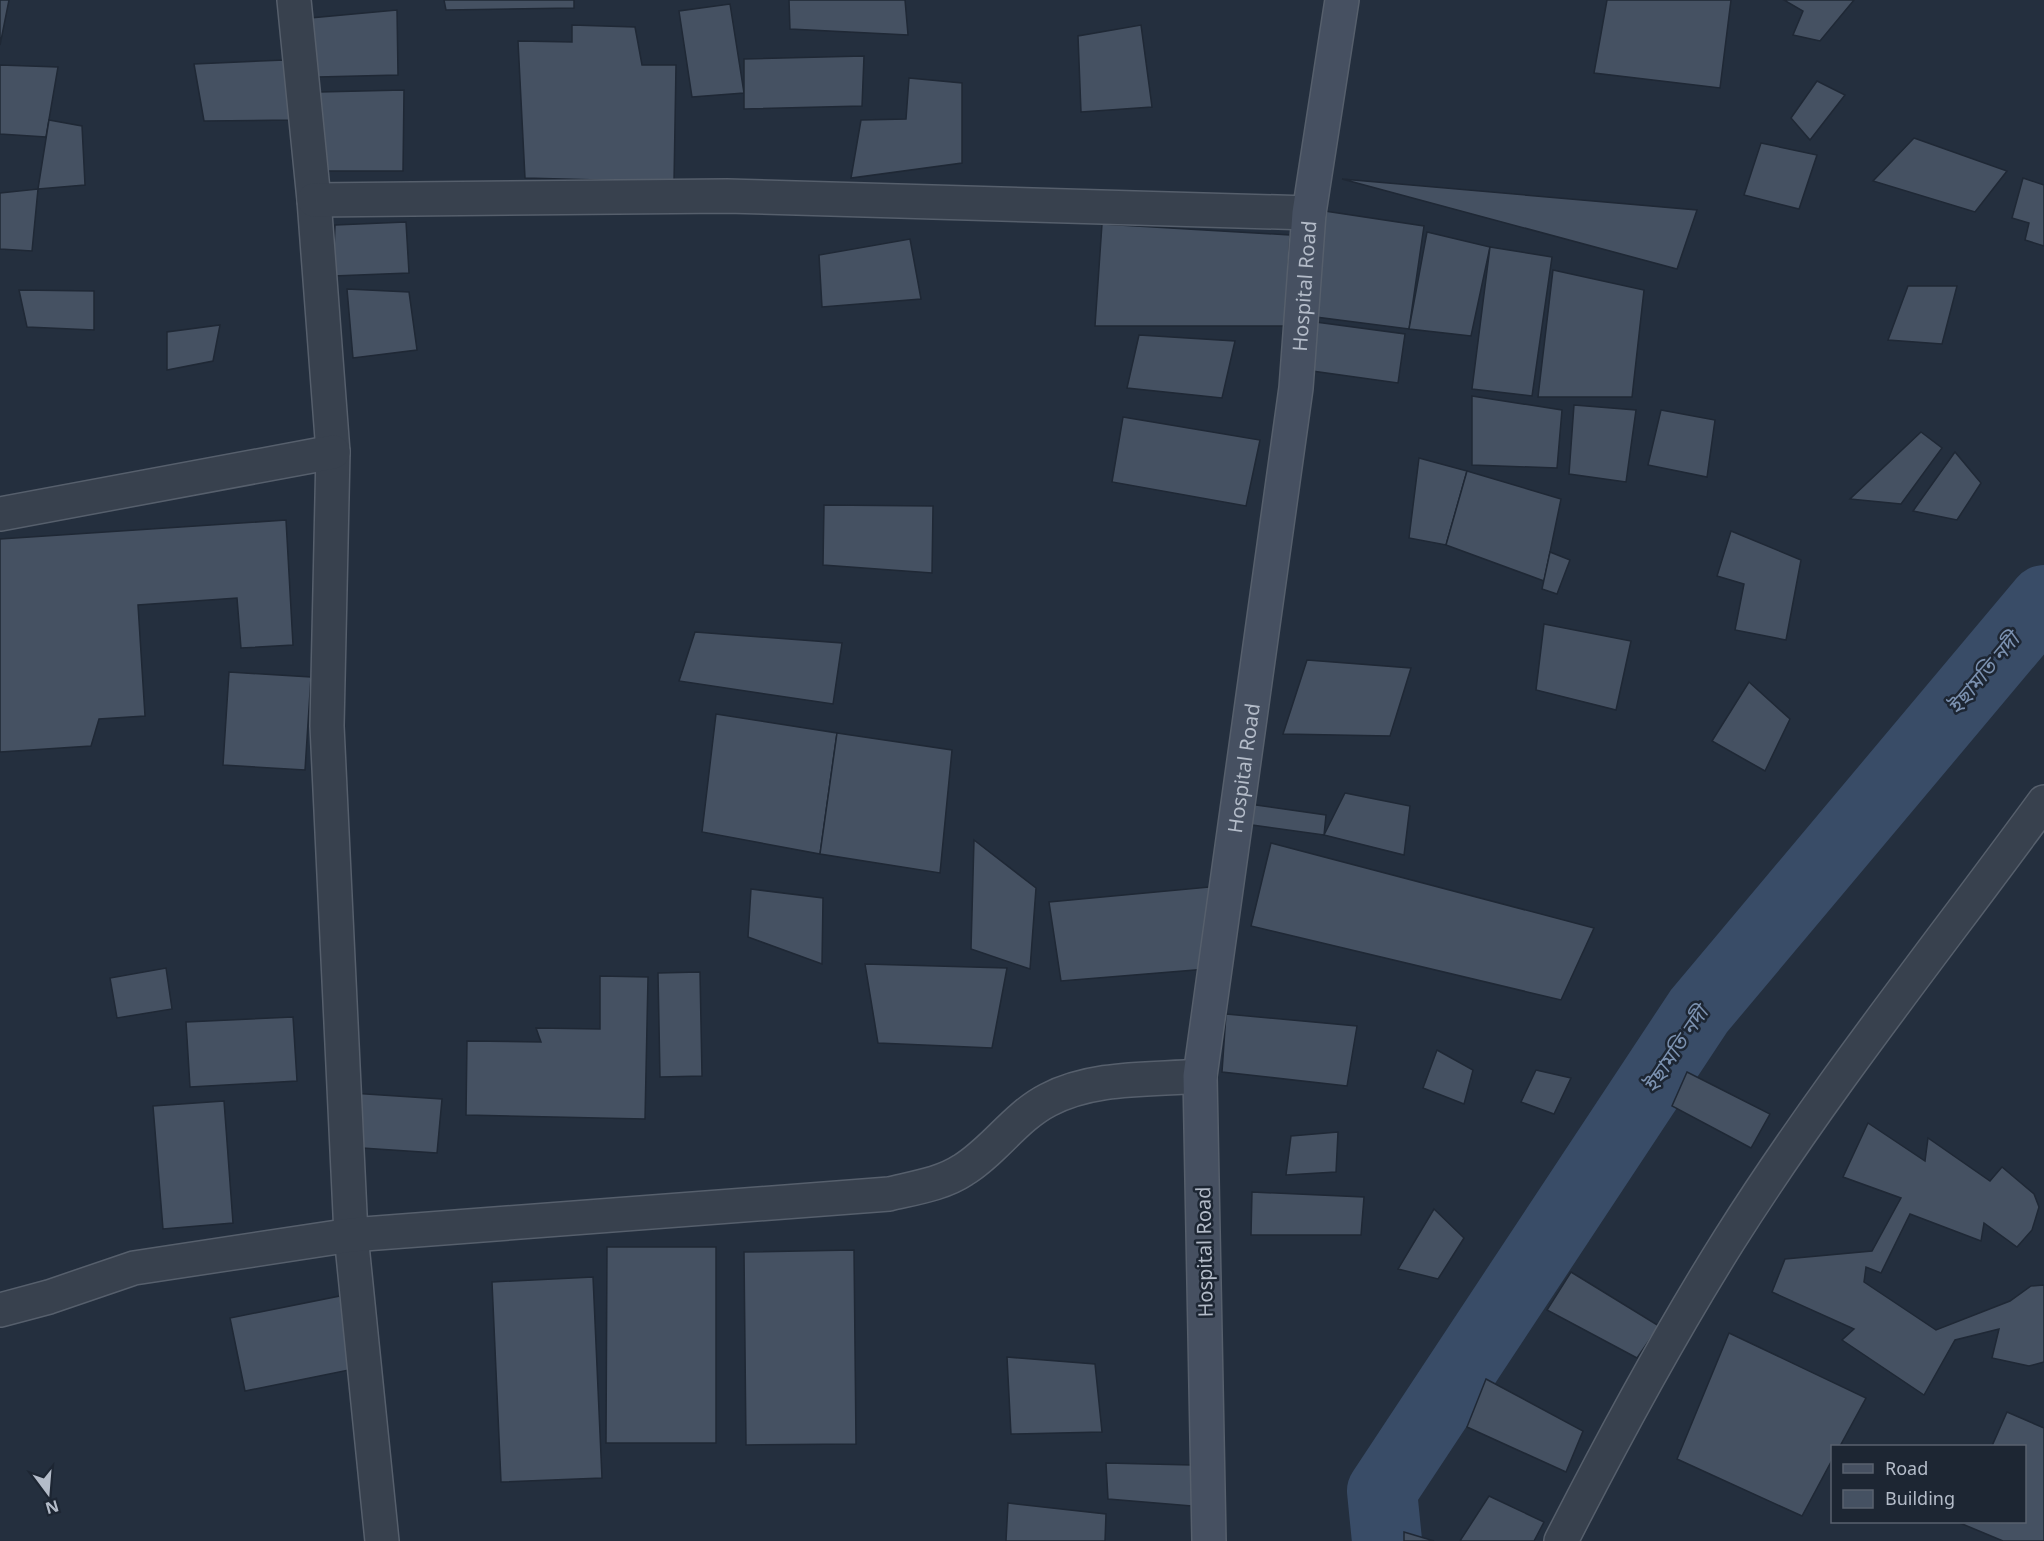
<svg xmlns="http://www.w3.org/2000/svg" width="2044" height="1541" font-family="'Noto Sans','Noto Sans Bengali',sans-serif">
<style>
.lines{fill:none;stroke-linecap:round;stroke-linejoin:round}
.river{stroke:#394c67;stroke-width:70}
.building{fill:#455162;stroke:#1f2835;stroke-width:1.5}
.street-casing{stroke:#565f6c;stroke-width:36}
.secondary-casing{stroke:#565f6c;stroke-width:36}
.street{stroke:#38414e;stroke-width:33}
.secondary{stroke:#465061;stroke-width:33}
.labels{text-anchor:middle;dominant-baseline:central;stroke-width:5;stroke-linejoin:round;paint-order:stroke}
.street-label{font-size:20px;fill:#b4bcc9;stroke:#1d2633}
.water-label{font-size:21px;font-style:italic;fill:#7c92b1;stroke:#1d2633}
</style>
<rect width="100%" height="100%" fill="#242f3e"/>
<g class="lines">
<polyline class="river" points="1387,1541 1382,1491 1699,1011 2044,600"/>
</g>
<g class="building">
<polygon points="0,0 9,0 0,45"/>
<polygon points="444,0 574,0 574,8 446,10"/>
<polygon points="789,0 905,0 908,35 790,29"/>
<polygon points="1607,0 1731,0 1720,88 1594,73"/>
<polygon points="1784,0 1854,0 1820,41 1793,35 1803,11"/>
<polygon points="730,4 744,93 692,97 679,11"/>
<polygon points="397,10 398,75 318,77 310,18"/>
<polygon points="572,25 635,27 642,65 676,65 674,182 525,178 518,41 572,42"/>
<polygon points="1141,25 1152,107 1081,112 1078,36"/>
<polygon points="864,56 862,106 744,109 744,59"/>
<polygon points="285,60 291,120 204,121 194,64"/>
<polygon points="0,65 58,67 46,137 0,134"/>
<polygon points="909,78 962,83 962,163 851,178 861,120 906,119"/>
<polygon points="1817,81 1845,95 1810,140 1791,118"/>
<polygon points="404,90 403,171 323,171 319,92"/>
<polygon points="49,120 82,126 85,185 38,189"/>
<polygon points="1914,138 2007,171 1975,212 1873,181"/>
<polygon points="1761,143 1817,155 1799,209 1744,195"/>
<polygon points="2023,178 2044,185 2044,246 2025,240 2029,223 2012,218"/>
<polygon points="1342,179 1697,210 1677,269"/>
<polygon points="38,189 32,251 0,249 0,193"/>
<polygon points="1318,210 1424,226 1409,329 1308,316"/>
<polygon points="406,222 409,273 333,276 335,225"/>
<polygon points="1102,224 1290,235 1285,326 1095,326"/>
<polygon points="1427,232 1490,247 1471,336 1409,329"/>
<polygon points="910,239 921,299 822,307 819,255"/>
<polygon points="1490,247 1552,257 1532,396 1472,389"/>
<polygon points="1553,270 1644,290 1632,397 1538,397"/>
<polygon points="1908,286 1957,286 1942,344 1888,340"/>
<polygon points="347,289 409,292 417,350 353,358"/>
<polygon points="19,290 94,291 94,330 27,327"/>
<polygon points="1308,321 1405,334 1398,383 1305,370"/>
<polygon points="220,325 213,361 167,370 167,332"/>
<polygon points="1139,335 1235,341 1222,398 1127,388"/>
<polygon points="1472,396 1562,410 1557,468 1472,465"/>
<polygon points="1574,405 1636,410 1626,482 1569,474"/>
<polygon points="1661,410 1715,420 1707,477 1648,465"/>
<polygon points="1123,417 1260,440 1246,506 1112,482"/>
<polygon points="1921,432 1942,448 1901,504 1850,499"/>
<polygon points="1955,452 1981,483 1957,520 1913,511"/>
<polygon points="1419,458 1467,471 1446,545 1409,538"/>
<polygon points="1467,471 1561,499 1544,581 1446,545"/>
<polygon points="824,505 933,506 932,573 823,565"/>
<polygon points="286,520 293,645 241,648 237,598 138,605 145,716 99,719 91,746 0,752 0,539"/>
<polygon points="1731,531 1801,560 1786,640 1735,630 1744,584 1717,576"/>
<polygon points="1550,552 1570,560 1557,594 1542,589"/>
<polygon points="1544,624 1631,641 1616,710 1536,690"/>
<polygon points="695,632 842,643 833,704 679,681"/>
<polygon points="1307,660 1411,668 1390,736 1283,734"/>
<polygon points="229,672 311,677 305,770 223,765"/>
<polygon points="1749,682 1790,719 1765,771 1712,741"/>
<polygon points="716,714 837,733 820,854 702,832"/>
<polygon points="837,733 952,750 940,873 820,854"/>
<polygon points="1345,793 1410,806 1404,855 1324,835"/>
<polygon points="1249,804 1326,815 1324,835 1245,824"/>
<polygon points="974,840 1036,888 1030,969 971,949"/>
<polygon points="1271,843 1594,928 1561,1000 1251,926"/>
<polygon points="1220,886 1207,969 1061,981 1049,902"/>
<polygon points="751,889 823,898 822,964 748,937"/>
<polygon points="865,964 1007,968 992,1048 878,1043"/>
<polygon points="166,968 172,1009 117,1018 110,978"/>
<polygon points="700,972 702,1076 660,1077 658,973"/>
<polygon points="600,976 648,977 645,1119 466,1115 467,1041 541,1042 536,1028 600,1029"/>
<polygon points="1226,1014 1357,1026 1347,1086 1222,1072"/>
<polygon points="293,1017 297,1081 190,1087 186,1022"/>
<polygon points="1437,1050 1473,1070 1464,1104 1423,1088"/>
<polygon points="1536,1070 1571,1078 1554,1114 1521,1102"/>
<polygon points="1687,1072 1770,1114 1751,1148 1672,1106"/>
<polygon points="351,1093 442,1099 437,1153 347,1147"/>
<polygon points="224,1101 233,1223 163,1229 153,1106"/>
<polygon points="1868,1123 1925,1161 1928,1138 1990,1181 2002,1167 2034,1194 2039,1207 2032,1230 2017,1247 1984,1223 1981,1241 1910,1214 1881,1273 1866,1267 1864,1282 1936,1330 2010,1301 2031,1286 2044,1285 2044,1362 2029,1366 1992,1358 1999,1329 1955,1340 1924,1395 1842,1340 1854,1329 1772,1292 1785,1259 1872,1251 1901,1198 1843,1177"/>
<polygon points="1338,1132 1336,1172 1286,1175 1291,1136"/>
<polygon points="1252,1192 1364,1197 1361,1235 1251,1235"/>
<polygon points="1434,1209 1464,1238 1438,1279 1398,1269"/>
<polygon points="607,1247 716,1247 716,1443 606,1443"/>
<polygon points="854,1250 856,1444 746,1445 744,1252"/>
<polygon points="1571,1272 1659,1326 1637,1358 1547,1310"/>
<polygon points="593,1277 602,1478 501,1482 492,1282"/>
<polygon points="340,1296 354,1369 245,1391 230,1318"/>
<polygon points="1729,1333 1866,1398 1840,1446 1832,1446 1832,1460 1802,1516 1677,1459"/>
<polygon points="1007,1357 1095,1364 1102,1432 1011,1434"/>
<polygon points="1486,1379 1583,1431 1566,1472 1467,1427"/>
<polygon points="2007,1412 2044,1428 2044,1541 2003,1541 1960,1523 2024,1522 2024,1446 1992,1446"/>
<polygon points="1106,1463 1192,1465 1192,1506 1108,1499"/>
<polygon points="1489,1496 1544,1522 1534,1541 1460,1541"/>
<polygon points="1008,1503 1106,1514 1105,1541 1006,1541"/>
<polygon points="1404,1532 1434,1541 1404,1541"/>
</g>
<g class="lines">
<g class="street-casing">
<g id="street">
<polyline points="294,0 314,200 333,452 327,726 351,1235 382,1541"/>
<polyline points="314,200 727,196 1309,213"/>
<polyline points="0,514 333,452"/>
<path d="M0 1310 49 1297 134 1268 351 1235 889 1194C914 1188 942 1184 963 1170 994 1151 1015 1117 1048 1100 1093 1076 1150 1080 1200 1076"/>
<path d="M1561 1541C1613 1439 1668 1337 1729 1240 1825 1088 1938 947 2044 802"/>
</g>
</g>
<g class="secondary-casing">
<g id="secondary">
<path id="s1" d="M1209 1541 1200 1076 1296 388 1309 213 1342 0"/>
</g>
</g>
<use href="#street" class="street"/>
<use href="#secondary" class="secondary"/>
</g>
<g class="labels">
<g class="street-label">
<text stroke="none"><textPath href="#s1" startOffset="1262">Hospital Road</textPath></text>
<text stroke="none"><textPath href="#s1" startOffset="776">Hospital Road</textPath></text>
<text transform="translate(1204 1252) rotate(-91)">Hospital Road</text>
</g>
<g class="water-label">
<text transform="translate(1983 673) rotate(-50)">ইছামতি নদী</text>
<text transform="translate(1675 1049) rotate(-56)">ইছামতি নদী</text>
</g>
</g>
<rect x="1831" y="1445" width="195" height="78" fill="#1d2633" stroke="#59626f" stroke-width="1.5"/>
<rect x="1843" y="1464" width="30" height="9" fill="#465061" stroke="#59626f" stroke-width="1.5"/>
<text x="1885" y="1475" font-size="18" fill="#b4bcc9">Road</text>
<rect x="1843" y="1490" width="30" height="18" fill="#455162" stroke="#59626f" stroke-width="1.5"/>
<text x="1885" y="1505" font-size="18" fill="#b4bcc9">Building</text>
<g transform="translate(48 1493) rotate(164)" stroke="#1d2633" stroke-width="4.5" paint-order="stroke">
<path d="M0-4.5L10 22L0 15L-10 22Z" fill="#b4bcc9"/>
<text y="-9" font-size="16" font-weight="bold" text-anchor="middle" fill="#b4bcc9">N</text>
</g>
</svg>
